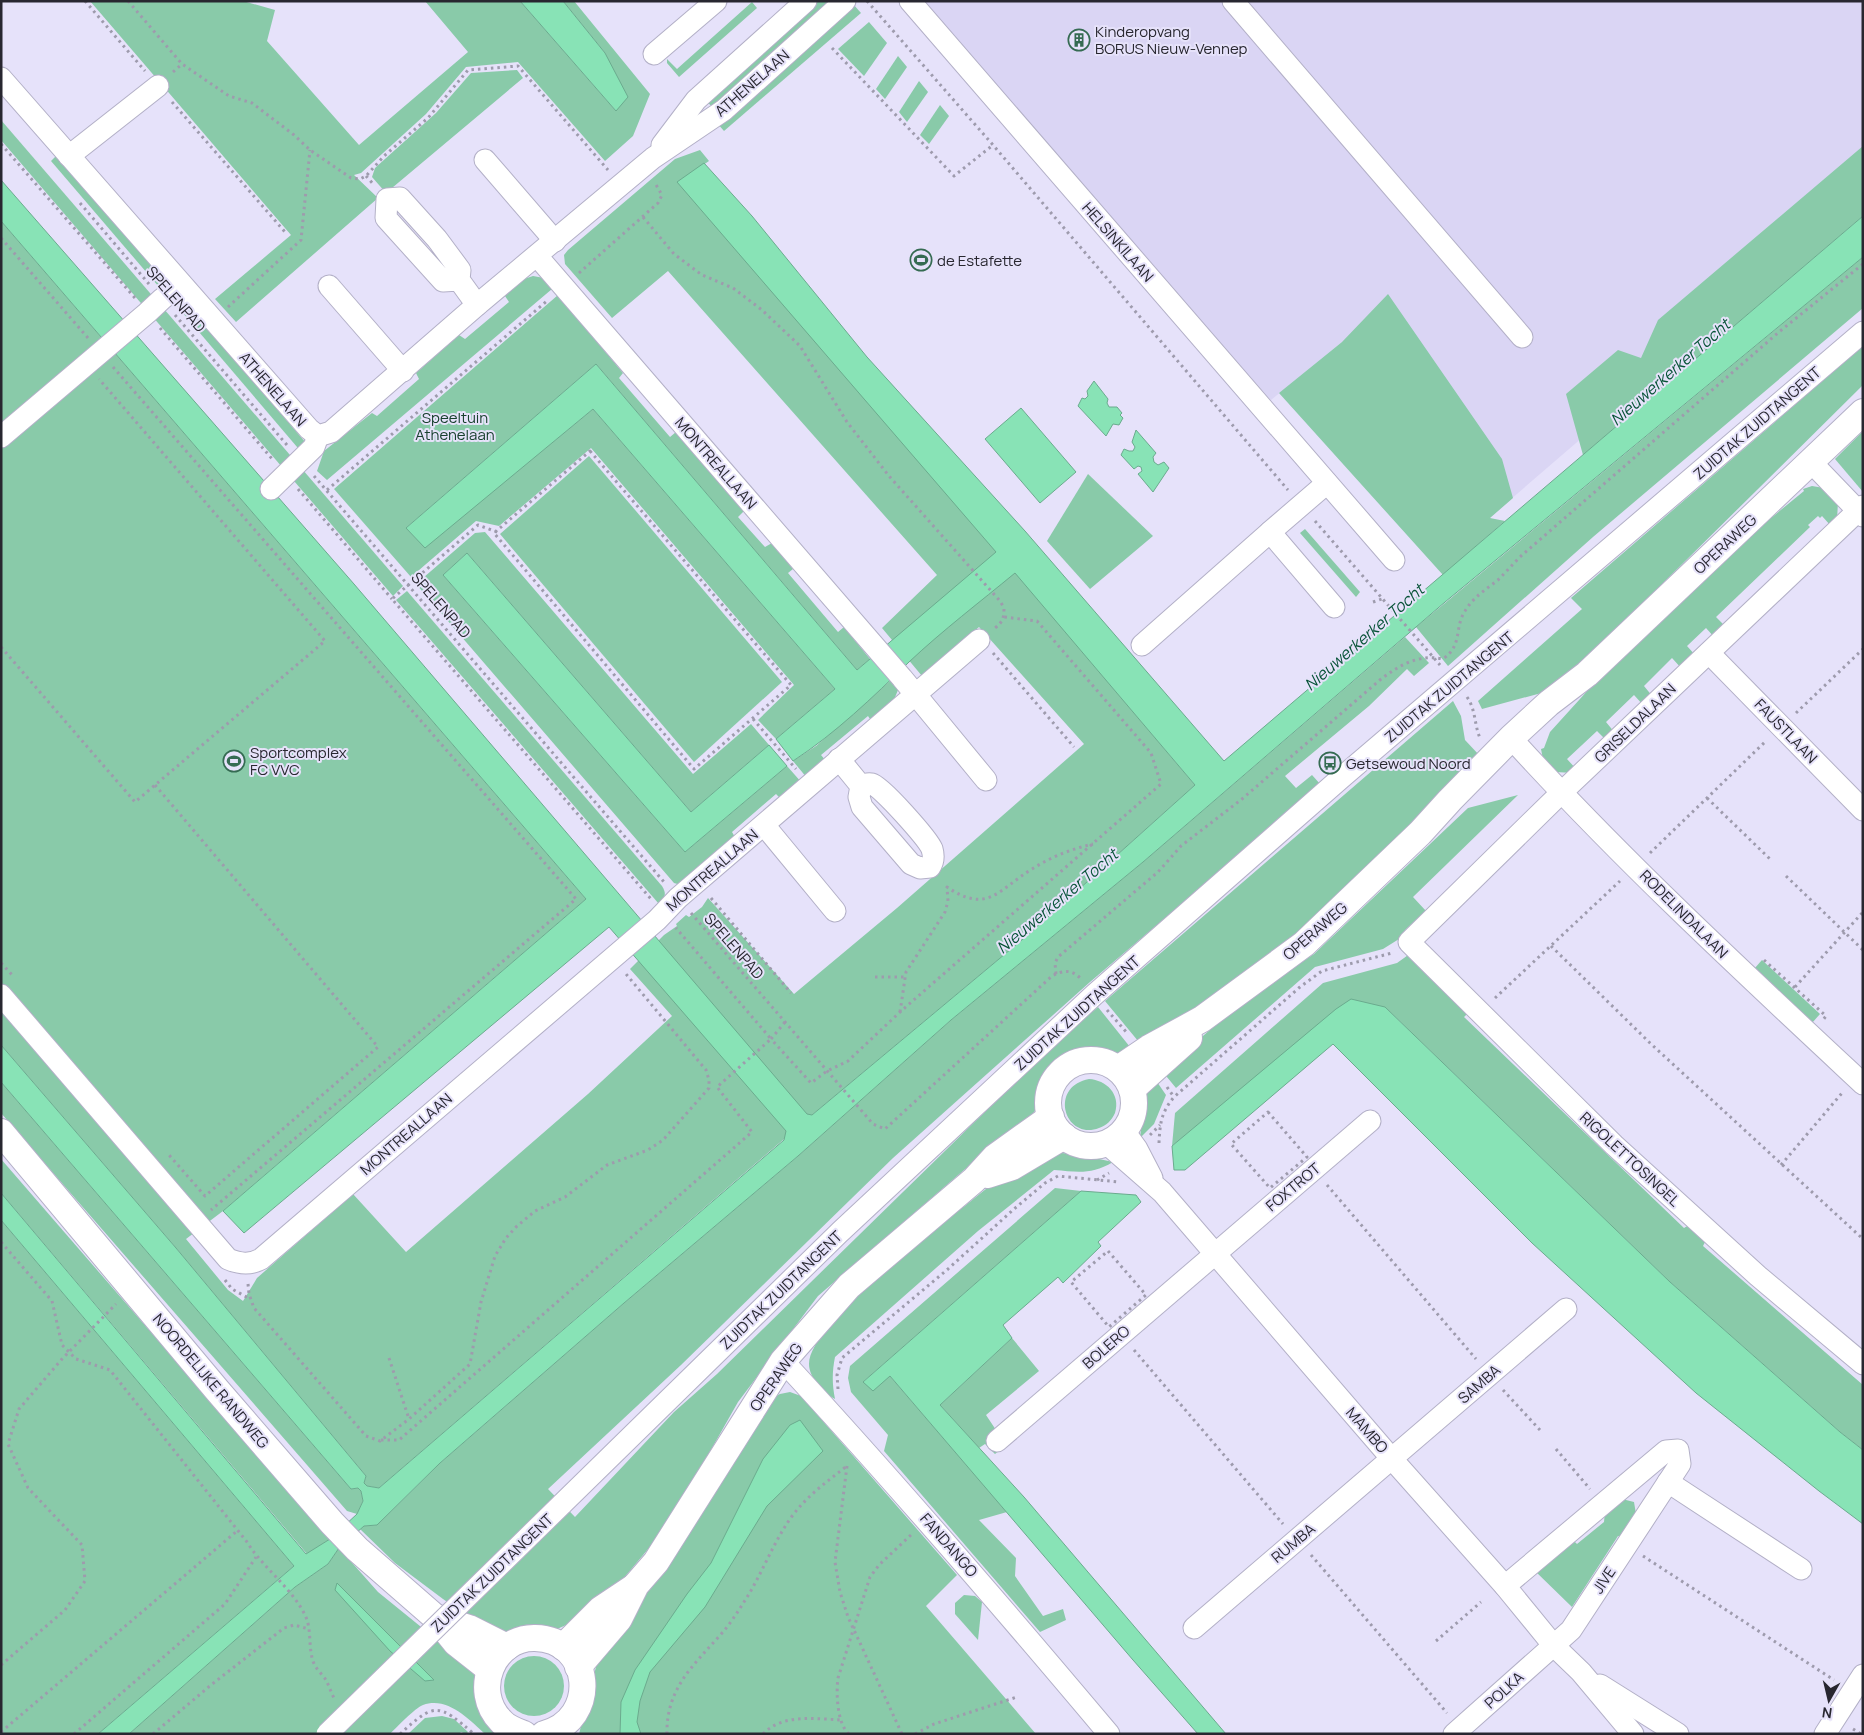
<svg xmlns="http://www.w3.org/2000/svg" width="1864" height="1735" font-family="Manrope,sans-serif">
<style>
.built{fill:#dad5f4}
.green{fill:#89caa9}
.water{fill:#88e3b6;stroke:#6bab8e}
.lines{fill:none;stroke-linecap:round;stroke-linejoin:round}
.minor-casing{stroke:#b3b0c7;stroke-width:23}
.major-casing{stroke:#b3b0c7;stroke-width:28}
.path{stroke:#9e9bad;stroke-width:3;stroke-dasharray:2.5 4;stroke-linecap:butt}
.minor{stroke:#fff;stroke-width:21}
.major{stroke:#fff;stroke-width:26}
.minor-bridge-casing{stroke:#b3b0c7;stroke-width:23;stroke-linecap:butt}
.minor-bridge{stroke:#fff;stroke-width:21}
.labels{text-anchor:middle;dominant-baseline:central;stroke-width:4;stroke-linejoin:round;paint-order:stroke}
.poi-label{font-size:15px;fill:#282730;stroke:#e6e2fa;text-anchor:start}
.street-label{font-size:15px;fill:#282730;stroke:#e6e2fa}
.park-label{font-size:15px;fill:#18402e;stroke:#e6e2fa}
.water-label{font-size:16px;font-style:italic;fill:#075337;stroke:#e6e2fa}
</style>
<rect width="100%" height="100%" fill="#e6e2fa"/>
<polygon class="built" points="916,1 1863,1 1863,196 1489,518 1342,342 1271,400"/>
<g class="green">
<polygon points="90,1 243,1 275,10 267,41 359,145 468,52 425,1 520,1 616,111 605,53 563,1 574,1 650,94 633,136 605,161 518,62 466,67 426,114 361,173 354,175 378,198 236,322 215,299 291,235"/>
<polygon points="816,1 838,1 714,108 708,103"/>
<polygon points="752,2 757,8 679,77 667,63 667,59 677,69"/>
<polygon points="853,4 861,13 724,131 717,123"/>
<polygon points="869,22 887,43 864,76 838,49"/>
<polygon points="898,56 907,67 885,99 876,89"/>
<polygon points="517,70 523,78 386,193 372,177 375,168 436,113 471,73"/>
<polygon points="919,81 928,92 907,122 899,112"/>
<polygon points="940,105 949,116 929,144 920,135"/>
<polygon points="1,120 156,300 146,309 1,140"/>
<polygon points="1863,146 1863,216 1583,455 1566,394 1618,350 1641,358 1658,320"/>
<polygon points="700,150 709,161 678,182 1015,572 1195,785 1029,934 812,1115 379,1488 367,1486 364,1483 366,1476 176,1248 1,1045 1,221 586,899 223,1211 186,1239 228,1290 243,1301 257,1278 353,1194 406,1252 588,1094 672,1016 630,969 664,935 677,926 676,924 686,915 689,917 702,907 708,898 794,994 897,908 1084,744 979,627 922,676 882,628 937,575 668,271 612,318 565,264 564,255 568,250 675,159"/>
<polygon points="58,154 172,287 165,294 51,161"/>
<polygon points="1863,257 1863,308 1593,537 1448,666 1416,627"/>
<polygon points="533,276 544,278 552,289 327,480 317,471 324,451 372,413 377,416 419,379 416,373 459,335 465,339 509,302 505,296 521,280"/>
<polygon points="177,292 306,443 303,454 170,298"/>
<polygon points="1388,294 1502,459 1513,498 1490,518 1505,521 1443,575 1279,393 1342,342"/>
<polygon points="558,295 623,373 619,378 670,437 676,432 744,511 738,517 765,547 772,543 793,569 788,573 838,632 844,627 870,659 857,670 596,364 406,528 425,547 593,409 835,689 776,739 758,720 794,685 591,448 499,526 476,521 411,577 334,489"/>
<polygon points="164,309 403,586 393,596 152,316"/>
<polygon points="1863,346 1863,385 1556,689 1482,709 1478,701 1582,609 1571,598"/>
<polygon points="1863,431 1863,492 1835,459"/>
<polygon points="589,456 782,682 694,762 500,534"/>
<polygon points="1088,474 1153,536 1090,589 1047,541"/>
<polygon points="1812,486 1824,488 1838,501 1837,521 1831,526 1822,516 1820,518 1818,516 1808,525 1810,527 1716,617 1726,627 1715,638 1706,628 1687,646 1696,656 1682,669 1672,658 1644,686 1653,697 1644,706 1634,695 1606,722 1615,733 1607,741 1597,731 1567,759 1577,770 1574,773 1555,772 1543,759 1541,749 1544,748 1550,732 1599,678 1760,527 1804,491 1803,489"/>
<polygon points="1305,529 1360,592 1356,597 1300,533"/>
<polygon points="485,532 693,774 751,724 769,745 691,812 467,553 443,575 685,852 787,766 802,783 781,799 776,794 732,832 736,839 681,885 674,883 416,584 475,533"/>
<path d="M407 591 662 886C667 894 665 898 659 904L396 600Z"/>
<polygon points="1405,637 1429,663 1414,676 1407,669 1369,706 1285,776 1296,788 1312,775 1321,785 1090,982 893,1158 681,1365 548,1489 575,1517 674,1412 717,1374 1047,1051 1098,1007 1134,1052 1114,1056 1083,1052 1062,1056 1045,1072 1040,1083 1037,1095 1037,1108 1022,1128 964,1170 818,1296 738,1402 669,1524 613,1591 577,1620 555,1630 506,1635 487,1629 443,1599 395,1563 360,1529 364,1526 377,1525 440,1463 624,1303 798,1156 951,1020 1143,862"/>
<polygon points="890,681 898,690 891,707 872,722 868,716 821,755 826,761 807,778 793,761 816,746"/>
<polygon points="1453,701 1461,716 1465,740 1480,756 1305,927 1143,1047 1105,1001"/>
<polygon points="1518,795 1413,897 1426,911 1406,929 1399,939 1383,949 1315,967 1176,1088 1162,1071 1245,1000 1314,954 1468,808"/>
<polygon points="1411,953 1469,1012 1464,1017 1684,1228 1689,1225 1705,1242 1703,1246 1863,1385 1863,1450 1840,1432 1670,1282 1385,1007 1225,1103 1172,1146 1175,1113 1323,983 1397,963"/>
<polygon points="1762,960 1820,1014 1812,1023 1754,969"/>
<path d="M1089 1079C1106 1080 1121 1094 1115 1113 1112 1120 1106 1126 1099 1128 1065 1141 1048 1087 1089 1079Z"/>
<polygon points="1155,1079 1166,1095 1154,1124 1140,1138 1145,1094"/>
<polygon points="1,1082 351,1489 358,1488 361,1491 363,1501 357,1514 347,1511 1,1113"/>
<path d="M1061 1153 1076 1154 1113 1162C1091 1175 1078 1172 1054 1170L978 1231 835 1357C832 1372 832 1384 835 1399 824 1393 809 1378 809 1364 809 1325 929 1233 962 1208 973 1200 983 1190 995 1183 1015 1170 1040 1163 1061 1153Z"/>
<polygon points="1,1159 330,1539 307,1554 1,1193"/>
<polygon points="1055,1188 1081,1191 863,1382 890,1376 1007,1512 979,1520 1016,1558 1015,1576 1043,1616 1063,1609 1066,1620 1040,1632 884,1451 888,1435 851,1392 848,1378 850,1366"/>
<polygon points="1,1220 294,1566 98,1734 1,1734"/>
<polygon points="1012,1338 1039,1371 986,1415 996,1430 988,1435 1000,1450 995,1454 985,1444 979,1448 940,1405"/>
<polygon points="790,1392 801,1396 957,1575 926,1606 1036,1734 579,1734 600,1651 770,1399 780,1394"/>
<polygon points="1622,1499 1634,1502 1636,1514 1626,1538 1618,1536 1572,1607 1534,1570 1572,1539 1577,1544 1604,1522 1605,1511"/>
<path d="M339 1548 378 1592 463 1661 477 1678 503 1734H485C469 1719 447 1696 423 1705 415 1708 397 1727 390 1734H129L295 1587 328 1564Z"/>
<polygon points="964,1595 975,1596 982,1602 978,1640 955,1614 955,1603"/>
<circle cx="534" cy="1686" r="30"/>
<polygon points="442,1716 454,1719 468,1732 466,1734 461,1732 459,1734 408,1734 425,1718"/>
</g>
<g class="water">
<polygon points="520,1 563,1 605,53 628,97 616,111"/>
<path d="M704 163 752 216 867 357 1025 531 1224 761 1863 216V257L1445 602 1143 862 951 1020 798 1156 624 1303 440 1463 377 1525 364 1526 339 1548 328 1564 295 1587 129 1734H98L294 1566 1 1220V1193L306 1554 330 1539 357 1514 363 1501 361 1491 358 1488 351 1489 1 1082V1045L176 1248 366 1476 364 1483 367 1486 379 1488 784 1140 786 1131 609 927 244 1233 223 1211 586 899 1 221V180L354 584 807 1114 812 1115 1029 934 1195 785 1015 573C980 602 943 630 909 662 873 697 836 733 793 761L776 739 835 689 593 409 425 548 406 528 596 364 857 670 996 552 677 182Z"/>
<polygon points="1094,381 1108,399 1107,403 1109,407 1117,407 1122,413 1120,415 1123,418 1119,425 1113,424 1106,436 1078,406 1082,398 1085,399 1088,396 1087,391"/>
<polygon points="1021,408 1076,472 1040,503 985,439"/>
<polygon points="1136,430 1156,453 1153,457 1154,462 1158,465 1164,462 1169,468 1153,492 1138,474 1142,471 1141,467 1138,466 1134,469 1121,455 1124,449 1129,451 1133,451 1135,447 1132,442"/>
<polygon points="467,553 691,812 769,745 787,766 685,852 443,575"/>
<polygon points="1351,999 1385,1007 1670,1282 1840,1432 1863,1450 1863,1524 1819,1491 1696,1393 1532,1243 1333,1044 1185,1170 1174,1170 1172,1146 1336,1009"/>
<polygon points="1081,1191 1136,1195 1141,1202 1098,1242 1101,1246 1063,1283 1058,1277 1003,1325 1012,1338 940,1405 1024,1497 1226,1734 1198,1734 1133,1660 890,1376 873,1391 863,1382"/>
<polygon points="800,1420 823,1451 767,1506 705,1607 650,1672 640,1701 637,1722 641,1734 620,1734 621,1702 635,1670 687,1594 711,1563 763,1459 790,1425"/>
<polygon points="337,1583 434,1680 425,1681 390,1651 335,1590"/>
</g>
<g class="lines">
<g class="minor-casing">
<g id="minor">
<polyline points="910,1 1394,560"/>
<polyline points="1233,1 1522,337"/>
<polyline points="654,54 716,1"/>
<polyline points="1,78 309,429 318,436 331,432 477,305 653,158 724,110 845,1"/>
<polyline points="662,145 696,100 806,1"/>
<polyline points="69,156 158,86"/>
<polyline points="485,160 555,241"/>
<polyline points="537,256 902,678 986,780"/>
<polyline points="459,280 443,281 386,218 387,199 400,198 437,239 460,270 459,280 477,305"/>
<polyline points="329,286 403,371"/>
<polyline points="1,437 147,313 162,299 181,284"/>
<polyline points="1811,462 1863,516"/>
<polyline points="271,489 314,447 318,436"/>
<polyline points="1863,506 1561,793 1409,942 1614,1145 1758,1276 1863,1364"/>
<polyline points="1270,532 1327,483"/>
<polyline points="1142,645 1270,532 1334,607"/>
<polyline points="1709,653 1863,810"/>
<path d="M1511 738C1622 860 1743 972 1863 1084"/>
<path d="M839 759 861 786 859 797 862 807 911 864 920 868 930 867C934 861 934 856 932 849 928 839 881 786 872 784 868 783 865 784 861 786"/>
<polyline points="764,825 835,911"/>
<path d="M1 995 228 1259C240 1264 250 1265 261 1259L657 920 678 898 979 640"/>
<polyline points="1124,1131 1137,1149 1152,1178"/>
<polyline points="1106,1143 1162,1192 1392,1459 1505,1586 1554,1646 1581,1672 1633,1734"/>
<path d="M783 1361C895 1482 1003 1608 1109 1734"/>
<polyline points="997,1441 1370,1121"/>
<polyline points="1668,1482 1801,1569"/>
<polyline points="562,1504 840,1232 1094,995 1341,778 1863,332"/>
<polyline points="1194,1628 1566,1309"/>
<polyline points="1600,1685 1678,1734"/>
<polyline points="1454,1734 1571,1630 1680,1464 1678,1450 1666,1451 1505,1586"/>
<polyline points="1825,1734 1863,1675"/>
</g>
</g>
<g class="major-casing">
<g id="major">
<circle cx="1091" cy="1103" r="43"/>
<polyline points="1118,1069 1149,1048 1202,1019 1304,944 1420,833 1450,800 1511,738 1549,703 1587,674 1863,412"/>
<polyline points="1132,1089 1189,1038"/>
<polyline points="1,1132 217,1390 332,1523 357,1549 435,1617 456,1643 489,1669"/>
<polyline points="987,1175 1012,1167 1064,1136"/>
<polyline points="435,1617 469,1628 507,1647"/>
<polyline points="563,1647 601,1609 634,1587"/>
<polyline points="578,1667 619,1619 636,1585 656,1562 783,1361 849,1286 974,1180 995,1157 1051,1117"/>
<path d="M524 1734C516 1731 507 1728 501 1721 471 1691 493 1637 535 1638 593 1639 600 1720 544 1734"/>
</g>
</g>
<g class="path">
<polyline points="85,1 145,71"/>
<polyline points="128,1 182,64 229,96 252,103 294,135 310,150 351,178 360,179 366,176 384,156 428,118 468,70 518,66 608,170"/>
<polyline points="867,1 993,145 1288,490"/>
<polyline points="832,48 954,176 993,145"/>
<polyline points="173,72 182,64"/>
<polyline points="172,102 285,232"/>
<polyline points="1,144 135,298"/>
<polyline points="366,176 374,185"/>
<polyline points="80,203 149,284"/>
<path d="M643 217 674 254 702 275 733 288 762 310 800 346 847 422 889 476 1000 601 1004 608C1004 617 1003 622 995 628"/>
<polyline points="1,238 88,338"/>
<polyline points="579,273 658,203 662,195 655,183"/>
<polyline points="228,307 301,240 310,150"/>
<polyline points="175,315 287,445"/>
<polyline points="160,328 273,460"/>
<polyline points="113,367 576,899 211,1210"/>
<polygon points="590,451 791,685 694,769 494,533"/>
<polyline points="314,476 664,882"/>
<polyline points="298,489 392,599"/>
<polyline points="327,490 548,300"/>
<polyline points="1315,521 1440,665"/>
<polyline points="497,532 478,525 392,599 651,899"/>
<polyline points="1373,602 1382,599"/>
<polyline points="1,647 135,802 325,641 99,379"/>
<polyline points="993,653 1074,747"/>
<path d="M1467 697C1476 710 1474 724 1480 738"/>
<polyline points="1796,713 1863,649"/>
<polyline points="753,719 796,769"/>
<polyline points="155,785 378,1047 205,1196 169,1155"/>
<polyline points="1707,798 1771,860"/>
<polyline points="1650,853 1766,741"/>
<polyline points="1786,876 1863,950"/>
<polyline points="711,898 791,993"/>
<path d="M691 913 873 1124 885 1129 1052 976C1063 970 1072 969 1081 979"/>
<polyline points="1551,946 1650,1043 1863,1239"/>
<polyline points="1764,960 1826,1016 1823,1020"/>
<polyline points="1,963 14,977"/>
<path d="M1056 974 1055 963 1058 957 1158 872 1181 846 1242 799 1381 679C1400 665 1418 654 1443 659 1463 645 1454 628 1465 611 1473 597 1487 589 1499 579 1506 572 1513 564 1521 556L1779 332 1863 264"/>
<polyline points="875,977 905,977"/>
<polyline points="1795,987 1863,912"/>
<polyline points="1495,998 1620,881"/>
<polyline points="1107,1010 1128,1034"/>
<path d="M900 1012 906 972 945 912 948 901 947 887C988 915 999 889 1032 869 1051 857 1071 849 1093 844"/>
<polyline points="785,1022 771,1039 811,1083 827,1071 848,1061 900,1012 1161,784 1151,753 1037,621 1004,617"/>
<polyline points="1167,1087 1174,1097"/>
<polygon points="1268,1112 1307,1157 1270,1188 1231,1144"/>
<polyline points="1150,1135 1160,1125"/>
<path d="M1159 1143C1160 1123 1161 1113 1174 1097L1300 987 1322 971 1392 953"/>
<polyline points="1781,1165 1842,1093"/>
<polyline points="1097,1180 1109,1173"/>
<polyline points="1327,1185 1476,1359"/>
<path d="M1 1242 52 1301 62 1345 76 1359 110 1370 247 1542C263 1568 291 1587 305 1615 312 1629 308 1646 313 1661 315 1668 322 1674 326 1680 329 1686 331 1692 334 1698"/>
<polygon points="1108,1251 1146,1295 1109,1327 1071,1282"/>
<polyline points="225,1280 232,1289 250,1299"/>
<polyline points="248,1284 249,1294 254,1308 366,1436 380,1441 409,1419 470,1364 481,1302 495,1256 506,1238 516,1227 535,1211 565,1197 607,1165 648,1150 663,1140 709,1088 709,1080 706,1070 626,974"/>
<polyline points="1134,1350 1283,1524"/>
<polyline points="389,1358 409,1419"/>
<polyline points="838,1389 837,1375 842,1358 948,1269 1014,1209 1045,1183 1058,1176 1119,1182"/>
<polyline points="1503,1390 1540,1430"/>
<polyline points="381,1440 399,1440 752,1132 717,1087 771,1039 676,928"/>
<polyline points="1556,1449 1590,1489"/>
<polyline points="847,1466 835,1562 840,1592 848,1617 902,1734"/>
<polyline points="1311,1555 1447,1713"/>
<polyline points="1643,1556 1834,1680"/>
<polyline points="1436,1641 1481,1602"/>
<polyline points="1,1665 65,1610 85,1581 82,1545 28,1488 8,1444 19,1409 62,1359 116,1304"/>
<polyline points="1853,1729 1861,1734"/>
<polyline points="1,1732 237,1531"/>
<polyline points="74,1734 225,1604 256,1557"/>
<polyline points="153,1734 211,1685 284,1628 294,1625 309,1629"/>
<path d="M400 1734C435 1702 438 1703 474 1734"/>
<path d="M667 1734C666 1688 694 1665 722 1633 730 1624 737 1613 744 1602 761 1576 772 1545 790 1519 806 1496 827 1482 848 1465"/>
<path d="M763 1734C783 1713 816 1719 842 1720"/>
<path d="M849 1734C837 1724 836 1693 838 1678L870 1577 879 1565 912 1534"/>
<polyline points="915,1734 934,1724 1017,1697"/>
</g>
<use href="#minor" class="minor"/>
<use href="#major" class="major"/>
<g class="minor-bridge-casing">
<polyline id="minor-bridge" points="327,1734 562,1504"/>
</g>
<use href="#minor-bridge" class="minor-bridge"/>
</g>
<defs>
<g id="building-ring" transform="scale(1.125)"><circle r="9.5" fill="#e6e2fa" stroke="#356b52" stroke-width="1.5"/><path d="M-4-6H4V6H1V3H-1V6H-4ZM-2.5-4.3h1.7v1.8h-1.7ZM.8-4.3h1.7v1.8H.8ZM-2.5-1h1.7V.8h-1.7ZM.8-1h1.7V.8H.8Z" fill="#356b52"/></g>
<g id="stadium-ring" transform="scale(1.125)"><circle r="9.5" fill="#e6e2fa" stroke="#356b52" stroke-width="1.5"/><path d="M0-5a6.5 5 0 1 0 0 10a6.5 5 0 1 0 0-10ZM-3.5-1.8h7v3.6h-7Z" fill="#356b52"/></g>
<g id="bus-ring" transform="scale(1.125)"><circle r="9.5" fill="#e6e2fa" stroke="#356b52" stroke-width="1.5"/><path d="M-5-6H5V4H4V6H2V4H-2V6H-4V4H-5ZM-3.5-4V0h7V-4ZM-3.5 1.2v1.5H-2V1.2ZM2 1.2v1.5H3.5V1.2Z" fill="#356b52"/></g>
</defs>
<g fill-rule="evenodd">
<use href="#building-ring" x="1079" y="40"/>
<use href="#stadium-ring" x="921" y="260"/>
<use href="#stadium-ring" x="234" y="761"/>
<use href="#bus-ring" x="1330" y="763"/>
</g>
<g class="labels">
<g class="poi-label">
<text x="1095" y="31">Kinderopvang<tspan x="1095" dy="17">BORUS Nieuw-Vennep</tspan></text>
<text x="937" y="260">de Estafette</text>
<text x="250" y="752">Sportcomplex<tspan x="250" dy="17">FC VVC</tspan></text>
<text x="1346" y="763">Getsewoud Noord</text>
</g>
<g class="street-label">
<text transform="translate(752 83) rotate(-41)">ATHENELAAN</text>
<text transform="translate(1118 242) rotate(49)">HELSINKILAAN</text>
<text transform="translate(176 299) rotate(49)">SPELENPAD</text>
<text transform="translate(273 389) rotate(49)">ATHENELAAN</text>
<text transform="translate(1757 423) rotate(-41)">ZUIDTAK ZUIDTANGENT</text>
<text transform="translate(716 463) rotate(49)">MONTREALLAAN</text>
<text transform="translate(1725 544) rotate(-43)">OPERAWEG</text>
<text transform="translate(441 605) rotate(49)">SPELENPAD</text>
<text transform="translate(1449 687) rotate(-40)">ZUIDTAK ZUIDTANGENT</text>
<text transform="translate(1635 723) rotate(-44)">GRISELDALAAN</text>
<text transform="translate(1786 731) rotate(46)">FAUSTLAAN</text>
<text transform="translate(712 870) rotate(-41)">MONTREALLAAN</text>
<text transform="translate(1684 914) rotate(45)">RODELINDALAAN</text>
<text transform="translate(1315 931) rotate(-41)">OPERAWEG</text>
<text transform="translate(734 946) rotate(49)">SPELENPAD</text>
<text transform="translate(1077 1013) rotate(-42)">ZUIDTAK ZUIDTANGENT</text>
<text transform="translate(406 1134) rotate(-41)">MONTREALLAAN</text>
<text transform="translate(1630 1159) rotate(43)">RIGOLETTOSINGEL</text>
<text transform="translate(1293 1187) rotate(-40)">FOXTROT</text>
<text transform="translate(781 1290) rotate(-44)">ZUIDTAK ZUIDTANGENT</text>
<text transform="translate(1106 1347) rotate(-41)">BOLERO</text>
<text transform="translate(776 1377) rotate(-55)">OPERAWEG</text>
<text transform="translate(211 1381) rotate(50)">NOORDELIJKE RANDWEG</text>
<text transform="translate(1479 1384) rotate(-41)">SAMBA</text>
<text transform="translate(1367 1430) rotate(49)">MAMBO</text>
<text transform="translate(1293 1543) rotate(-40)">RUMBA</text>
<text transform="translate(949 1545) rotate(49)">FANDANGO</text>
<text transform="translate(492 1573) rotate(-44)">ZUIDTAK ZUIDTANGENT</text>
<text transform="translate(1604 1580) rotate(-56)">JIVE</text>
<text transform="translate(1504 1690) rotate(-42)">POLKA</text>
</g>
<g class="park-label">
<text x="455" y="417">Speeltuin<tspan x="455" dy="17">Athenelaan</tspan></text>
</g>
<g class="water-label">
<text transform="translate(1670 372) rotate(-41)">Nieuwerkerker Tocht</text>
<text transform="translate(1364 637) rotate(-41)">Nieuwerkerker Tocht</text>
<text transform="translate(1057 901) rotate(-40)">Nieuwerkerker Tocht</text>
</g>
</g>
<rect width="1864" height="1735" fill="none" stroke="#282730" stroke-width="5"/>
<g transform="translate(1829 1700) rotate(188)" stroke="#e6e2fa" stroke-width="4" paint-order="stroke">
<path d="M0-4L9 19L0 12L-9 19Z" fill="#282730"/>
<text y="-8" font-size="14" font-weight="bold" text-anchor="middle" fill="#282730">N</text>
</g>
</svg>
